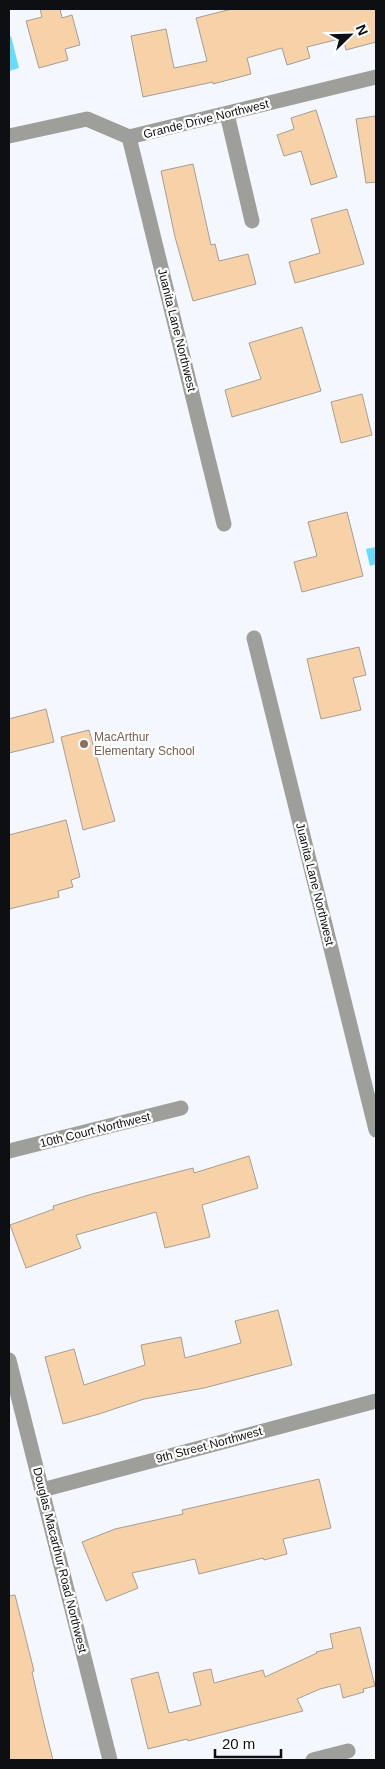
<svg xmlns="http://www.w3.org/2000/svg" width="385" height="1769" font-family="Arial,sans-serif">
<style>
.water{fill:#68dafa}
.building{fill:#f7d2a9;stroke:#a69d94}
.lines{fill:none;stroke-linecap:round;stroke-linejoin:round}
.minor{stroke:#9e9f9a;stroke-width:15}
.education-dot{fill:#8d6e63;stroke:#fff;stroke-width:2}
.labels{text-anchor:middle;dominant-baseline:central;stroke-width:4.5;stroke-linejoin:round;paint-order:stroke}
.street-label{font-size:12px;fill:#0e0f12;stroke:#fff}
.education-label{font-size:12px;fill:#785e54;stroke:#fff;text-anchor:start}
</style>
<rect width="100%" height="100%" fill="#f5f7fe"/>
<g class="water">
<polygon points="11,36 19,68 9,71 9,37"/>
<polygon points="376,547 376,564 370,566 366,549"/>
</g>
<g class="building">
<polygon points="40,9 60,9 62,18 72,15 80,45 65,49 68,60 39,68 26,21 42,17"/>
<polygon points="232,9 376,9 376,42 346,50 343,38 307,47 310,58 287,65 282,48 247,58 251,74 213,84 213,82 143,97 131,36 166,29 174,68 207,61 196,18"/>
<polygon points="316,110 337,177 311,185 301,151 284,156 277,135 294,129 291,118"/>
<polygon points="375,116 376,125 376,182 366,183 356,119"/>
<polygon points="193,164 211,245 215,244 219,261 248,254 256,284 193,301 175,237 161,171"/>
<polygon points="347,209 364,264 295,283 289,262 320,253 311,219"/>
<polygon points="302,327 321,391 232,417 225,390 261,379 249,343"/>
<polygon points="362,394 372,435 341,443 331,402"/>
<polygon points="347,512 363,576 302,592 294,562 317,556 308,522"/>
<polygon points="359,647 366,675 353,678 361,710 321,719 307,659"/>
<polygon points="46,709 54,742 9,753 9,719"/>
<polygon points="89,730 115,821 83,830 61,737"/>
<polygon points="66,820 80,877 71,880 73,887 58,891 59,897 9,909 9,835"/>
<polygon points="249,1156 258,1188 202,1205 210,1237 165,1248 156,1212 76,1235 81,1248 26,1268 10,1225 54,1209 53,1206 92,1194 193,1168 194,1173"/>
<polygon points="278,1310 292,1365 204,1388 144,1399 99,1414 63,1424 45,1357 74,1349 84,1385 145,1365 141,1345 181,1337 185,1358 241,1343 235,1321"/>
<polygon points="319,1479 331,1528 283,1539 287,1554 264,1560 263,1558 199,1574 195,1559 132,1573 138,1588 106,1601 82,1542 115,1529 183,1514 182,1510"/>
<polygon points="15,1595 34,1671 32,1672 43,1720 53,1760 9,1760 9,1596"/>
<polygon points="360,1627 375,1686 363,1689 364,1692 343,1698 340,1684 320,1689 297,1699 303,1711 188,1741 187,1739 148,1749 131,1679 158,1672 169,1713 201,1705 193,1673 211,1669 214,1683 263,1670 265,1677 317,1653 316,1652 333,1648 330,1634"/>
</g>
<g class="lines">
<g class="minor">
<polyline points="227,114 252,221"/>
<polyline points="9,136 87,119 129,137 376,77"/>
<polyline points="129,137 224,524"/>
<polyline points="254,638 376,1130"/>
<polyline points="9,1151 181,1108"/>
<polyline points="9,1360 110,1760"/>
<polyline points="42,1490 376,1401"/>
<polyline points="313,1760 348,1751"/>
</g>
</g>
<circle class="education-dot" cx="84" cy="744" r="5"/>
<g class="labels">
<g class="street-label">
<text transform="translate(206 119) rotate(-14)">Grande Drive Northwest</text>
<text transform="translate(177 330) rotate(76)">Juanita Lane Northwest</text>
<text transform="translate(315 884) rotate(76)">Juanita Lane Northwest</text>
<text transform="translate(95 1130) rotate(-14)">10th Court Northwest</text>
<text transform="translate(209 1445) rotate(-15)">9th Street Northwest</text>
<text transform="translate(60 1560) rotate(76)">Douglas Macarthur Road Northwest</text>
</g>
<g class="education-label">
<text x="94" y="737">MacArthur<tspan x="94" dy="14">Elementary School</tspan></text>
</g>
</g>
<rect width="385" height="1769" fill="none" stroke="#0e0f12" stroke-width="20"/>
<g transform="translate(350 35) rotate(67)" stroke="#ffffff" stroke-width="4" paint-order="stroke">
<path d="M0-4L9 19L0 12L-9 19Z" fill="#0e0f12"/>
<text y="-8" font-size="14" font-weight="bold" text-anchor="middle" fill="#0e0f12">N</text>
</g>
<path d="M215 1749v8h66v-8" fill="none" stroke="#0e0f12" stroke-width="2.5"/>
<text x="222" y="1749" font-size="15" fill="#0e0f12" stroke="#ffffff" stroke-width="4" paint-order="stroke">20 m</text>
</svg>
